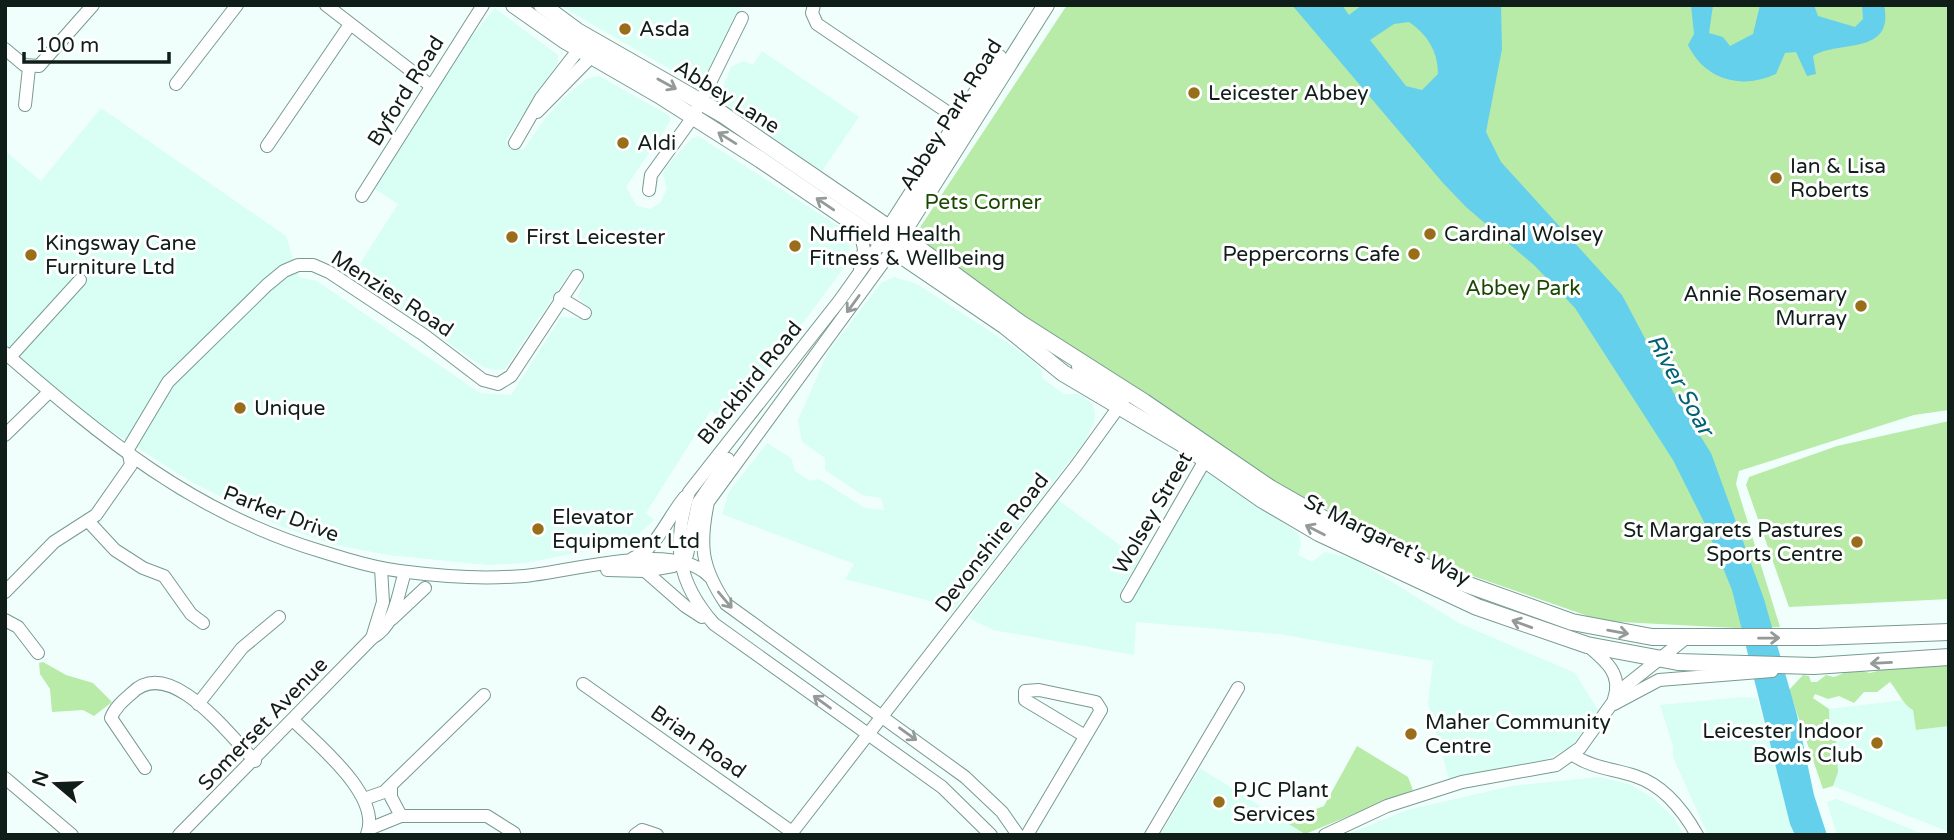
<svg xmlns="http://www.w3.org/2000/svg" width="1954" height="840" font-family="'Varela Round',sans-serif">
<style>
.built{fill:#d9fef4}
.green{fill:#b8eaa8}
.water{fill:#65d0eb;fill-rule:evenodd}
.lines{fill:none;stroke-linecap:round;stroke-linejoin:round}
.minor-casing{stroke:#789a92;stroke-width:14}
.major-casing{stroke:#789a92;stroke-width:18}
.minor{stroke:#fff;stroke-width:12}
.major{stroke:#fff;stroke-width:16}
.oneway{stroke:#939a98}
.poi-dot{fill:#986e1b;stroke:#fff;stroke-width:2.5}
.labels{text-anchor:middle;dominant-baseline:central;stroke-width:6;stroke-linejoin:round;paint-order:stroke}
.poi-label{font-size:21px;fill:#101e1a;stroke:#fff;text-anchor:start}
.street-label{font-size:21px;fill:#101e1a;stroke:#fff}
.park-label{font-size:21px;fill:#1a4902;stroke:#fff}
.water-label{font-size:23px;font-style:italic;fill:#026275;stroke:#fff}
</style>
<rect width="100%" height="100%" fill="#f0fffb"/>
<g class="built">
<polygon points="559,5 742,5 701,87"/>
<polygon points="495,8 558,55 558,63 506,140 523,150 546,117 566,96 588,78 599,76 670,116 670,122 626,187 637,206 650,209 660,203 667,189 663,174 665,168 692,138 698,136 840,227 850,242 849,261 727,425 711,410 646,513 654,520 630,542 526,563 488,565 388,555 331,544 278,525 193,483 92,419 48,386 5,346 5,151 41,181 101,108 286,236 299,277 317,281 480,393 511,395 561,317 582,318 588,307 578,297 583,279 570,272 505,369 495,370 483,367 352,276 398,204 369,185 431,86"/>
<polygon points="762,51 859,117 822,171 718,100 731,67 743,61 753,65"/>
<polygon points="894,277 917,284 1005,341 1034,362 1042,371 1042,378 1064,394 1079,394 1092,403 1095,412 1095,420 1085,441 951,613 949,606 845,579 854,564 722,514 729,492 767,443 791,458 795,471 810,481 819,479 865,508 884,510 881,498 862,495 825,470 825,458 802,442 798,420 828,352 881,283"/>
<polygon points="1205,471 1298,533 1301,544 1298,555 1312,562 1325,552 1354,559 1459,623 1575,673 1598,710 1570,748 1546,759 1449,779 1428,704 1433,661 1279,634 1136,622 1134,655 993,630 969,618 1058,500 1121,546 1143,553 1123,587 1135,593"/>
<polygon points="1741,697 1757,698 1795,835 1708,835 1673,757 1673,746 1660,705"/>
<polygon points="1912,699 1916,730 1949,726 1949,832 1833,786 1829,709"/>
<polygon points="1200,768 1305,834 1160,835"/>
<polygon points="1598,777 1629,784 1653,798 1674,818 1684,835 1346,835 1407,810 1511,786"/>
<polygon points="1837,799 1925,835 1837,835 1827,802"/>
</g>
<g class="green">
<polygon points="1067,5 1949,5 1949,410 1914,415 1739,471 1736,484 1780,627 1736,628 1602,621 1447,567 1281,487 1032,324 923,245 919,229"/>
<polygon points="1949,421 1949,599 1789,607 1746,485 1749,477 1837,446"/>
<polygon points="43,662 66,675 93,683 112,702 94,716 83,710 52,712 50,689 40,674 39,663"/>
<path d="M1949 663V726L1916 730 1913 710C1903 705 1898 691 1890 682L1877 692H1864L1854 703 1839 696 1828 699 1815 694 1813 698 1829 709 1830 737 1836 740 1838 772 1833 786 1823 789 1789 690 1803 675 1809 676 1811 682H1817L1826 675 1834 677 1854 669 1870 673 1900 665Z"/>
<polygon points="1357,746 1408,777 1413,790 1305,834 1284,821 1324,806"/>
</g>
<g class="water">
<path d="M1292 5H1342L1349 15 1362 5H1501L1502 49 1486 132 1501 162 1622 295 1677 399 1711 453 1764 599 1797 715 1814 795 1827 835H1795L1790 824 1732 590 1705 524 1673 460 1575 308 1535 266 1466 207 1443 183ZM1409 22C1428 35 1438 52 1438 74L1422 90 1406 86 1370 40 1394 24Z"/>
<path d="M1691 5H1713L1709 33 1723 37 1730 46 1753 34 1760 5H1814L1818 16 1855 27 1863 19 1862 5H1884C1895 56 1838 40 1813 56L1816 74 1807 76 1796 52 1785 53 1776 74C1741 90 1705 80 1688 45L1694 34Z"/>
</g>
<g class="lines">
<g class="minor-casing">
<g id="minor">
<polyline points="326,5 431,86"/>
<polyline points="814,5 812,13 817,24 965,124"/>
<polyline points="5,49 24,65 39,66 93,5"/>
<polyline points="176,84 237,5"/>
<polyline points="25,105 29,68"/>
<polyline points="537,112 592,56 587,49"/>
<polyline points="515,143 541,98 579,49 586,49"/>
<polyline points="267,146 349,26"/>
<polyline points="649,190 651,175 693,117 742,18"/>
<polyline points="362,196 483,5"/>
<polyline points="859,227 864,249 860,270"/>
<path d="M882 241 840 300 689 492C672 545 677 582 714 624L942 787 991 835"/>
<path d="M893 249 708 502C699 545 701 567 726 604L965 777 1002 812 1018 835"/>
<polyline points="560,298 585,313"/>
<path d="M5 353C103 438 193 513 320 551 349 560 378 569 408 572 446 577 485 579 524 576 570 572 674 540 709 576"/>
<polyline points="10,357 80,280"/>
<polyline points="1078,367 1117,400"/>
<polyline points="5,435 48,393"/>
<polyline points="89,522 115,550 143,568 164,576 191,614 203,623"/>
<path d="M633 558C657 549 667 518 685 497"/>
<polyline points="607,570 645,571 685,606 702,617"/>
<polyline points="645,571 673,566 687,555 698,503 728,459"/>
<polyline points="5,592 54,542 96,515 131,465 128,449 168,382 267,285 284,271 298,265 313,265 329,272 424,335 483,380 498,384 511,376 577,276"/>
<polyline points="1127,596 1208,455"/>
<polyline points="392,619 425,588"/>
<polyline points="5,620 18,627 38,653"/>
<polyline points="372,638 383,602 381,568"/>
<path d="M1587 645C1605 660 1623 674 1614 699"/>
<polyline points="583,684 792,832"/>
<polyline points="198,704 242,648 279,617"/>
<polyline points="1614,704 1659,680 1772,671"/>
<path d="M294 721C318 745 382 796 367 834"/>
<path d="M1573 755C1592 768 1614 769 1635 776 1663 785 1683 810 1697 835"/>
<path d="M145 768 111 718C115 707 124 700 132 693 170 655 229 735 255 761"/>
<polyline points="5,778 72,835"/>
<polyline points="391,786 391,797 401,816"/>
<polyline points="364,799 384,792 484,695"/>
<polyline points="369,829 401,816 487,816 514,833"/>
<path d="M179 835 372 638C396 625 397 596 405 572"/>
<polyline points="635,835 642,830 657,835"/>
<polyline points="790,835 1076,466 1123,401"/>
<polyline points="1027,835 1101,710 1096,702 1039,690 1025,691 1025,700 1085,736"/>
<polyline points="1151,835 1238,688"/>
<polyline points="1325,835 1387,806 1462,782 1556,765 1580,748 1623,688 1686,638"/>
</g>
</g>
<g class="major-casing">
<g id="major">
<polyline points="514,5 564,40 659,95 761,160 1005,326 1063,373 1181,443 1261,499 1319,533 1477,607 1587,645 1678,662 1814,666 1949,657"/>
<polyline points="542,5 577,31 722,114 918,248 1020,323 1144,402 1270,488 1326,520 1449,578 1572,622 1652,637 1817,637 1949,632"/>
<polyline points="885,236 999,58"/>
<polyline points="896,243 1046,5"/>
</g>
</g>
<use href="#minor" class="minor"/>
<use href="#major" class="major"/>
</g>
<defs><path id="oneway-shaft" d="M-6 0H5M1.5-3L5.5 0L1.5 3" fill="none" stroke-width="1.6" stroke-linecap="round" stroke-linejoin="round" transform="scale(1.75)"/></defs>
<g class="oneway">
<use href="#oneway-shaft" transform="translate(667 84) rotate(29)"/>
<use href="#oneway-shaft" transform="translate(727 138) rotate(-148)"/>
<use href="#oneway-shaft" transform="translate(825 204) rotate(-146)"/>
<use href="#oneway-shaft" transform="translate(853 304) rotate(126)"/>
<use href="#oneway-shaft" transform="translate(1315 530) rotate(-153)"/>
<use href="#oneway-shaft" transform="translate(725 600) rotate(50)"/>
<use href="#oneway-shaft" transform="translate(1522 624) rotate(-160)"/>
<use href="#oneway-shaft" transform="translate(1618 632) rotate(10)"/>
<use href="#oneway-shaft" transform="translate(1769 638) rotate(-1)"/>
<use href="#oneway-shaft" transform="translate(1881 663) rotate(177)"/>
<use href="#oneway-shaft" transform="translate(822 702) rotate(-144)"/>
<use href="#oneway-shaft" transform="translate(908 734) rotate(36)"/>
</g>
<g class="poi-dot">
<circle cx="625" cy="29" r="7"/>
<circle cx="1194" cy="93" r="7"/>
<circle cx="623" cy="143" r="7"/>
<circle cx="1776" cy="178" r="7"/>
<circle cx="1430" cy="234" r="7"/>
<circle cx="512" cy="237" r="7"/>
<circle cx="795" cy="246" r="7"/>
<circle cx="1414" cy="254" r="7"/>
<circle cx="31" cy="255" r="7"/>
<circle cx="1861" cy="306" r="7"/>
<circle cx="240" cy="408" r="7"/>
<circle cx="538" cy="529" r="7"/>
<circle cx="1857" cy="542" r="7"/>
<circle cx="1411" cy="734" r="7"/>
<circle cx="1877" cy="743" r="7"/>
<circle cx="1219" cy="802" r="7"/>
</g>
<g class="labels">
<g class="poi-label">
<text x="639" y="29">Asda</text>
<text x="1208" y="93">Leicester Abbey</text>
<text x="637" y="143">Aldi</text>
<text x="1790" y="166">Ian &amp; Lisa<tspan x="1790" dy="24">Roberts</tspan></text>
<text x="809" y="234">Nuffield Health<tspan x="809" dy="24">Fitness &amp; Wellbeing</tspan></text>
<text x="1444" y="234">Cardinal Wolsey</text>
<text x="526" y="237">First Leicester</text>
<text x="45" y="243">Kingsway Cane<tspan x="45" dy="24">Furniture Ltd</tspan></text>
<text x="1400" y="254" text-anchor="end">Peppercorns Cafe</text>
<text x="1847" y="294" text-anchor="end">Annie Rosemary<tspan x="1847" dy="24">Murray</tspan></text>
<text x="254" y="408">Unique</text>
<text x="552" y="517">Elevator<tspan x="552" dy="24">Equipment Ltd</tspan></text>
<text x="1843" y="530" text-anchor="end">St Margarets Pastures<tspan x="1843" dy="24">Sports Centre</tspan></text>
<text x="1425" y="722">Maher Community<tspan x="1425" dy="24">Centre</tspan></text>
<text x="1863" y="731" text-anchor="end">Leicester Indoor<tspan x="1863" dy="24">Bowls Club</tspan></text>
<text x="1233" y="790">PJC Plant<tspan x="1233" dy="24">Services</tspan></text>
</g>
<g class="street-label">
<text transform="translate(406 91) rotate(-58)">Byford Road</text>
<text transform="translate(727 97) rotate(32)">Abbey Lane</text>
<text transform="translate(951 115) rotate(-58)">Abbey Park Road</text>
<text transform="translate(392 294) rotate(33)">Menzies Road</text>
<text transform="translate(750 383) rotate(-51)">Blackbird Road</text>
<text transform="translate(1153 513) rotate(-60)">Wolsey Street</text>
<text transform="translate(281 514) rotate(21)">Parker Drive</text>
<text transform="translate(1387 540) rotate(26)">St Margaret's Way</text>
<text transform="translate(992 543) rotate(-52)">Devonshire Road</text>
<text transform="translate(263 724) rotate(-46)">Somerset Avenue</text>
<text transform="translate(698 742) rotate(35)">Brian Road</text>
</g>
<g class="park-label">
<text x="983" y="202">Pets Corner</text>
<text x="1523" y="288">Abbey Park</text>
</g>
<g class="water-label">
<text transform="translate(1680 385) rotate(61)">River Soar</text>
</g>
</g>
<rect width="1954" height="840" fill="none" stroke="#101e1a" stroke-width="14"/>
<g transform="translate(56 784) rotate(289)" stroke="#ffffff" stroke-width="5" paint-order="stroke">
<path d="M0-5L12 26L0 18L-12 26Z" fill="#101e1a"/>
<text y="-10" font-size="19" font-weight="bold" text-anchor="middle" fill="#101e1a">N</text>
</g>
<path d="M24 52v10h145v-10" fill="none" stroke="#101e1a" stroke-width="3.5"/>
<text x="35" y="52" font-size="21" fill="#101e1a" stroke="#ffffff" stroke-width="5" paint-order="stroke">100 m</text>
</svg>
